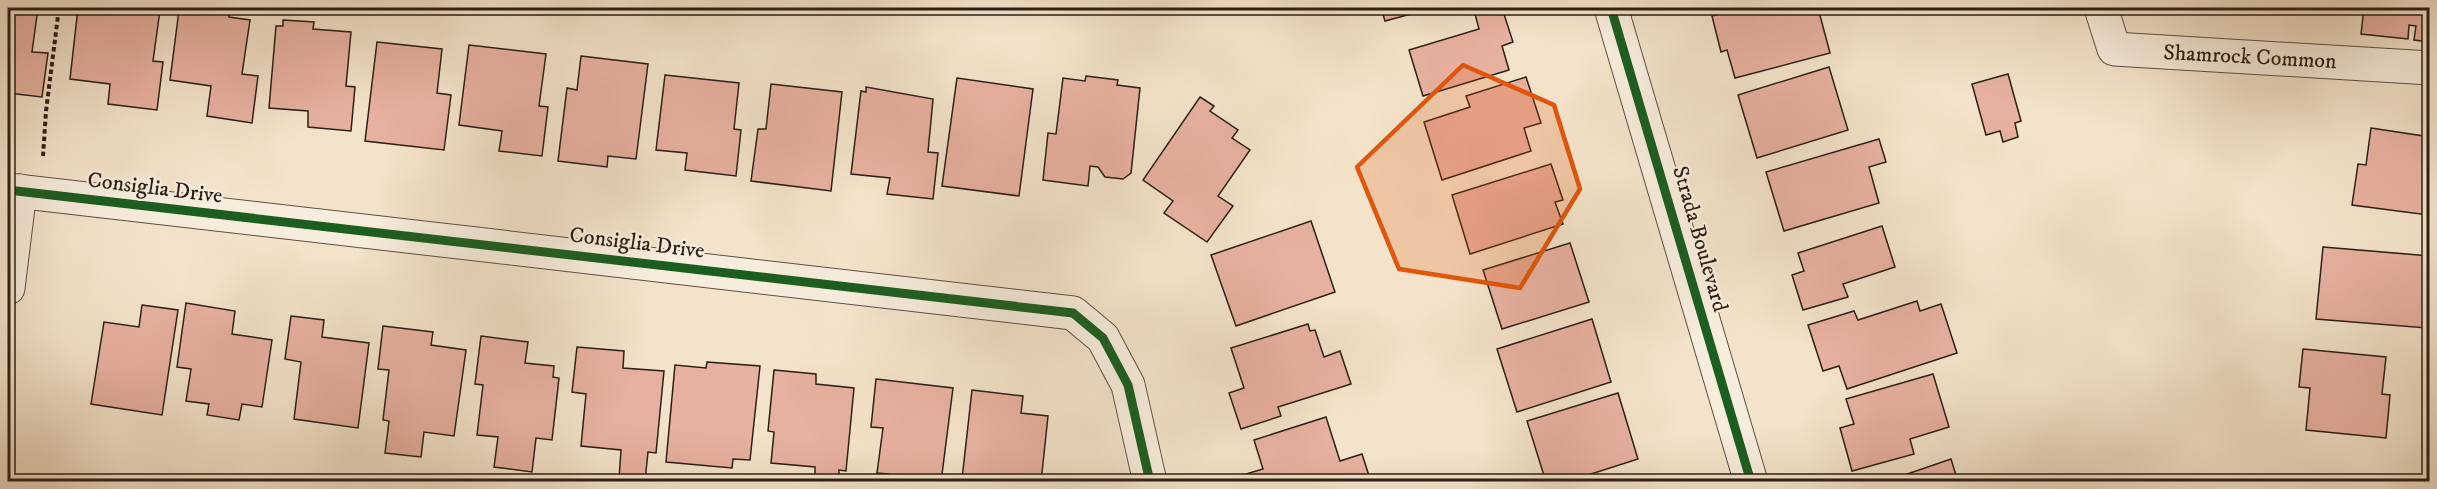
<svg xmlns="http://www.w3.org/2000/svg" width="2437" height="489" font-family="'IM FELL DW Pica',serif">
<style>
.building{fill:#e7b1a0;stroke:#2b1f15;stroke-width:1.5}
.lines{fill:none;stroke-linecap:round;stroke-linejoin:round}
.street-casing{stroke:#5d5042;stroke-width:35}
.path{stroke:#2b1f15;stroke-width:4;stroke-dasharray:4.5 3;stroke-linecap:butt}
.street{stroke:#f7eddd;stroke-width:33}
.cycleway-casing{stroke:#f7eddd;stroke-width:13}
.cycleway{stroke:#1b5e20;stroke-width:9}
.marked{fill:#df560c;fill-opacity:0.2;stroke:#df560c;stroke-width:4.5;stroke-linejoin:round}
.labels{text-anchor:middle;dominant-baseline:central;stroke-width:4.5;stroke-linejoin:round;paint-order:stroke}
.street-label{font-size:22px;fill:#2b1f15;stroke:#f7eddd}
</style>
<rect width="100%" height="100%" fill="#f3e3ca"/>
<filter id="stains"><feTurbulence type="fractalNoise" baseFrequency=".00333" numOctaves="4"/><feColorMatrix values="0 0 0 0 .2 0 0 0 0 .09 0 0 0 0 .02 0 0 0 .5 -.17"/></filter>
<radialGradient id="worn" r=".72"><stop offset=".6" stop-color="#630" stop-opacity="0"/><stop offset="1" stop-color="#630" stop-opacity=".3"/></radialGradient>
<g class="building">
<polygon points="8,8 38,8 32,52 48,53 42,97 8,93"/>
<polygon points="78,8 144,8 160,10 153,61 163,62 157,110 108,104 110,84 70,79"/>
<polygon points="202,8 230,8 229,17 250,20 242,74 258,76 252,123 207,116 211,86 170,80 179,10 201,13"/>
<polygon points="1381,8 1433,8 1385,21"/>
<polygon points="1495,8 1502,8 1513,42 1502,46 1509,70 1423,96 1409,50 1479,29 1475,14"/>
<polygon points="1742,8 1818,8 1830,53 1735,78 1727,50 1721,52 1712,16"/>
<polygon points="2364,8 2430,8 2430,42 2414,40 2416,26 2409,25 2408,39 2361,34"/>
<polygon points="283,20 314,22 313,29 351,32 346,86 355,87 351,131 308,127 308,111 269,108 276,26 283,26"/>
<polygon points="377,42 442,49 437,93 451,95 444,150 365,141"/>
<polygon points="469,45 546,54 539,106 548,107 542,156 499,151 502,131 459,125"/>
<polygon points="581,56 648,64 636,159 608,156 607,167 558,161 567,88 577,90"/>
<polygon points="1829,67 1848,130 1757,158 1738,95"/>
<polygon points="2008,74 2021,121 2015,123 2018,137 2003,142 2000,131 1986,135 1972,84"/>
<polygon points="665,75 739,83 734,129 741,130 736,176 685,170 687,153 656,150"/>
<polygon points="1086,76 1118,80 1117,85 1140,88 1131,173 1123,179 1105,177 1098,167 1090,166 1088,186 1043,180 1048,133 1056,134 1063,78 1085,81"/>
<polygon points="1526,77 1541,123 1524,128 1531,151 1442,180 1424,122 1470,107 1466,96"/>
<polygon points="957,78 1033,89 1019,196 942,186"/>
<polygon points="771,84 842,92 831,191 751,181 758,129 766,129"/>
<polygon points="866,87 933,99 928,152 938,153 933,199 887,194 890,178 851,174 861,91 866,92"/>
<polygon points="1200,97 1214,106 1210,111 1238,130 1232,138 1250,150 1218,196 1233,206 1207,242 1164,213 1173,201 1143,180"/>
<polygon points="2371,128 2430,137 2428,215 2352,205 2358,164 2366,165"/>
<polygon points="1879,139 1886,162 1869,167 1879,203 1784,231 1766,172"/>
<polygon points="1551,164 1563,200 1555,202 1563,224 1470,254 1452,195"/>
<polygon points="1311,221 1335,292 1236,326 1211,255"/>
<polygon points="1882,226 1895,267 1843,284 1848,297 1803,310 1792,275 1804,271 1798,253"/>
<polygon points="1570,243 1589,302 1502,329 1483,270"/>
<polygon points="2323,247 2430,256 2427,328 2316,319"/>
<polygon points="1917,301 1920,311 1941,304 1957,353 1847,389 1839,366 1823,371 1808,325 1854,311 1858,320"/>
<polygon points="186,303 235,311 232,334 272,340 262,407 242,404 239,420 207,415 209,404 186,401 191,369 177,367"/>
<polygon points="142,305 178,310 162,415 91,404 104,322 139,327"/>
<polygon points="291,316 324,320 322,337 369,343 358,428 294,419 301,362 285,359"/>
<polygon points="1592,319 1611,382 1517,412 1497,349"/>
<polygon points="1308,324 1310,331 1315,330 1324,357 1340,351 1351,384 1278,407 1281,416 1241,429 1229,393 1244,388 1231,348"/>
<polygon points="383,326 433,332 431,345 466,350 454,436 424,432 421,457 385,453 389,421 383,420 389,370 378,369"/>
<polygon points="481,336 528,342 525,363 554,366 553,377 559,378 552,440 536,438 532,472 494,467 498,437 477,435 483,385 475,384"/>
<polygon points="577,347 624,351 623,368 664,371 656,453 648,452 645,481 619,479 621,450 581,446 586,394 572,392"/>
<polygon points="2303,349 2386,357 2382,394 2390,395 2386,438 2306,430 2310,388 2299,387"/>
<polygon points="707,362 760,366 750,460 733,459 732,468 666,462 675,365 706,368"/>
<polygon points="774,370 816,374 816,384 854,388 846,471 839,470 839,480 815,478 815,467 771,463 774,432 768,431"/>
<polygon points="1933,374 1949,427 1910,439 1914,454 1852,471 1840,428 1854,424 1846,399"/>
<polygon points="876,379 953,388 941,482 887,482 888,474 877,473 883,428 871,427"/>
<polygon points="972,390 1023,396 1021,413 1048,416 1041,482 967,482 968,479 962,479"/>
<polygon points="1618,393 1638,459 1566,482 1546,482 1527,421"/>
<polygon points="1326,417 1340,461 1362,454 1371,482 1248,482 1246,474 1263,469 1254,440"/>
<polygon points="1951,459 1958,482 1884,482"/>
<polygon points="2333,478 2333,482 2257,482"/>
</g>
<g class="lines">
<g class="street-casing">
<g id="street">
<polyline points="1611,8 1751,482"/>
<polyline points="2101,8 2114,49 2430,68"/>
<polyline points="8,190 1073,313 1103,338 1128,385 1150,482"/>
<polyline points="8,288 20,191"/>
</g>
</g>
<polyline class="path" points="43,156 46,111 59,8"/>
<use href="#street" class="street"/>
<g class="cycleway-casing">
<g id="cycleway">
<polyline points="1611,8 1751,482"/>
<polyline points="8,190 1073,313 1103,338 1128,385 1150,482"/>
</g>
</g>
<use href="#cycleway" class="cycleway"/>
</g>
<path class="marked" d="M1463 65 1554 105 1580 189 1520 288 1399 269 1357 167Z"/>
<g class="labels">
<g class="street-label">
<text transform="translate(2250 57) rotate(3)">Shamrock Common</text>
<text transform="translate(155 188) rotate(7)">Consiglia Drive</text>
<text transform="translate(1700 239) rotate(74)">Strada Boulevard</text>
<text transform="translate(637 243) rotate(7)">Consiglia Drive</text>
</g>
</g>
<rect width="2437" height="489" fill="none" stroke="#f3e3ca" stroke-width="30"/>
<rect x="9" y="9" width="2419" height="471" fill="none" stroke="#2b1f15" stroke-width="3"/>
<rect x="15" y="15" width="2407" height="459" fill="none" stroke="#2b1f15" stroke-width="1.5"/>
<rect width="100%" height="100%" filter="url(#stains)"/>
<rect width="100%" height="100%" fill="url(#worn)"/>
</svg>
